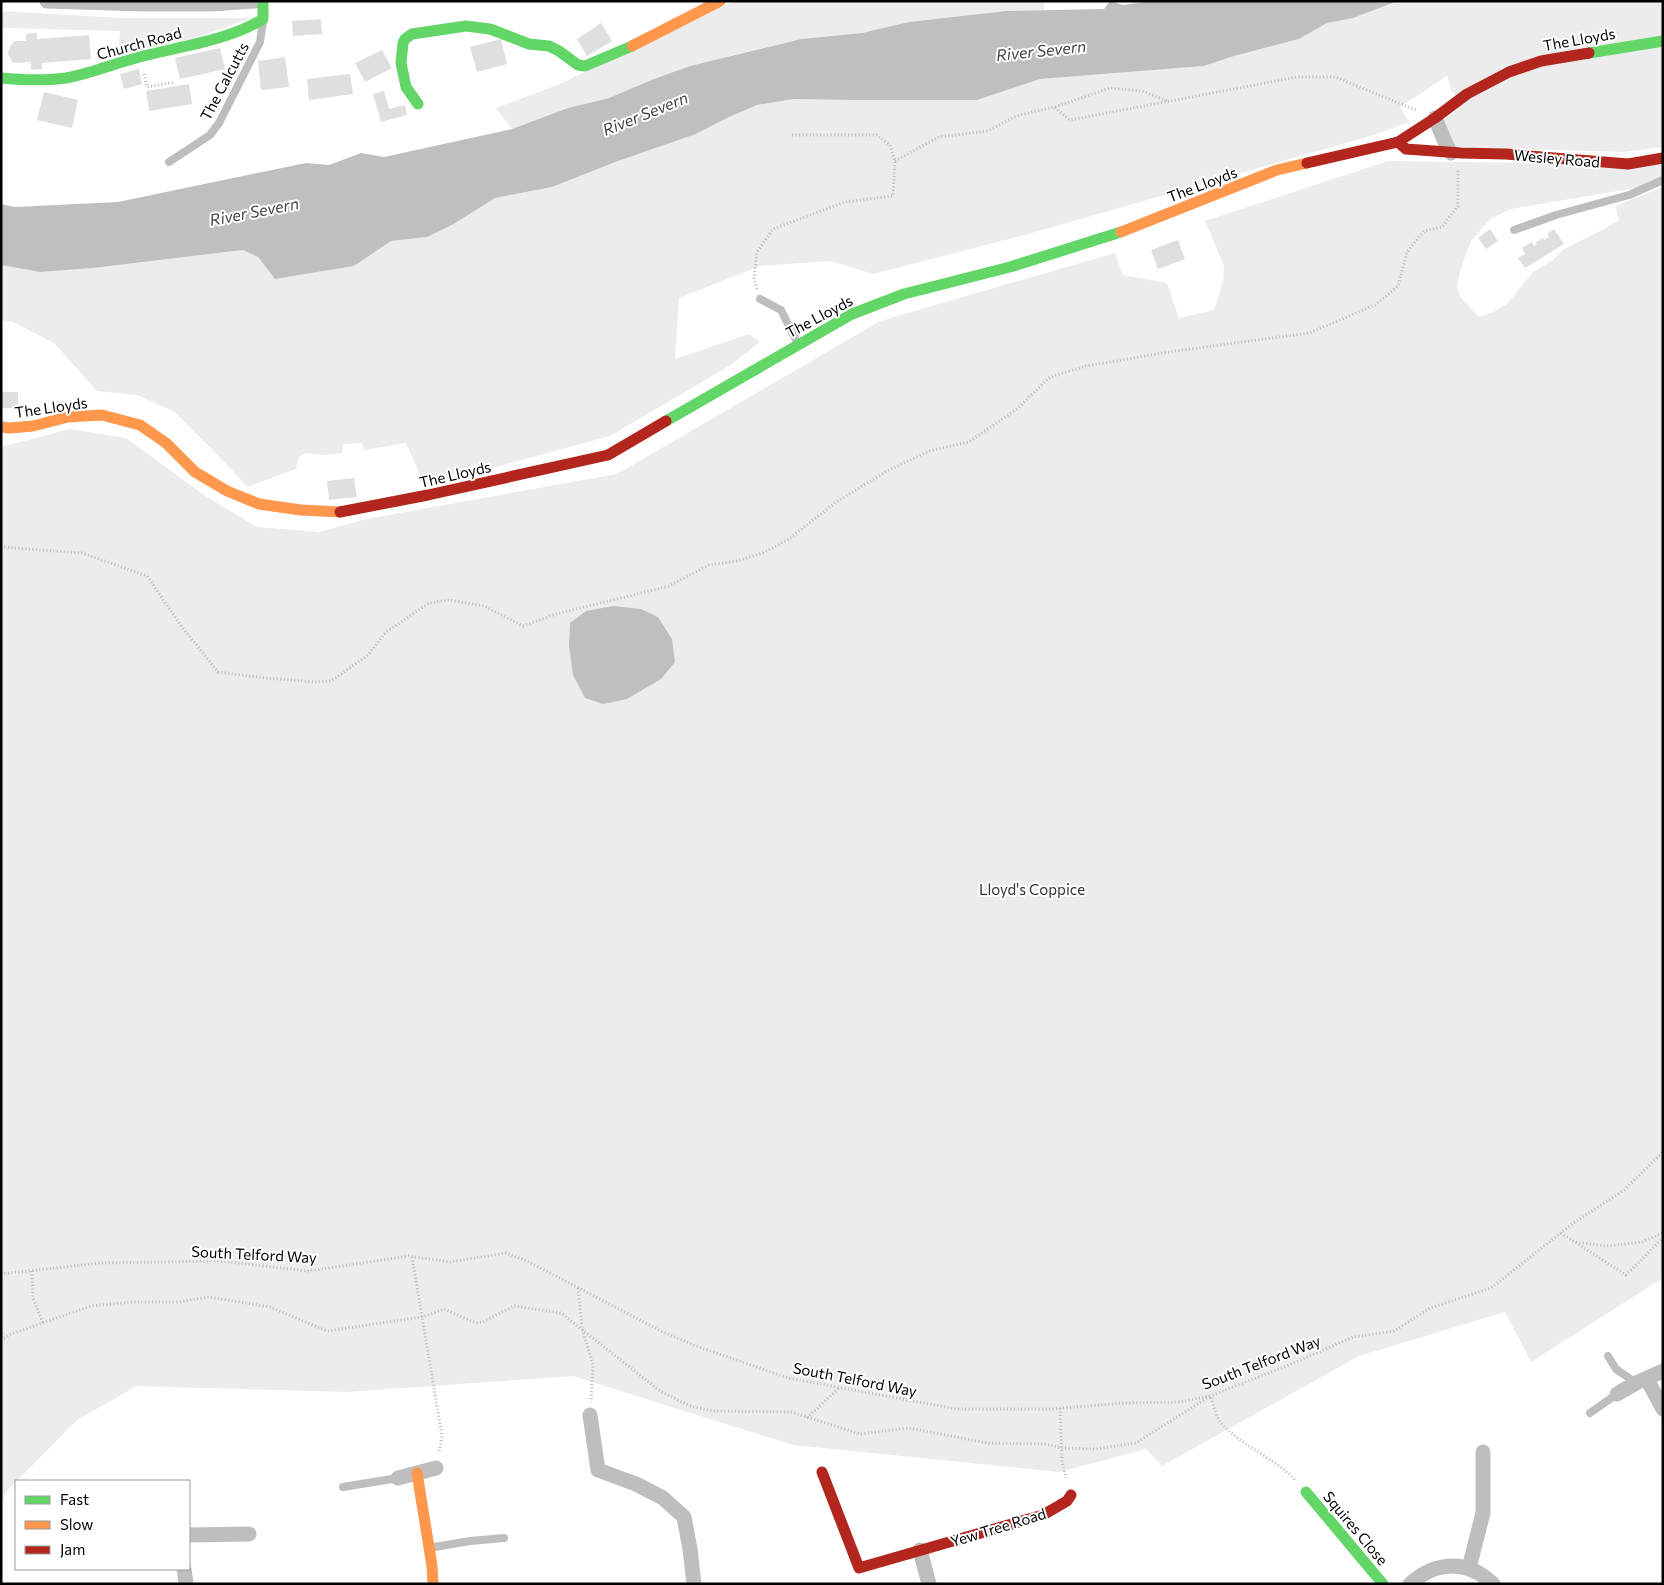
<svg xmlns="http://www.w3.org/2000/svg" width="1664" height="1585" font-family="Commissioner,sans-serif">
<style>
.green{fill:#ececec}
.water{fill:#bfbfbf}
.building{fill:#dfdfdf}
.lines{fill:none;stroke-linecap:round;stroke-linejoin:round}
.path{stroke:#b9b9b9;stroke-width:3;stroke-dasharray:1 2.5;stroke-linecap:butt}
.lane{stroke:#bebebe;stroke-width:8}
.street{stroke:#bebebe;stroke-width:15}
.fast{stroke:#63d668;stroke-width:11}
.slow{stroke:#ff974d;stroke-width:11}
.jam{stroke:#b3261e;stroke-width:11}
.labels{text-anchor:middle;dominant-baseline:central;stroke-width:4;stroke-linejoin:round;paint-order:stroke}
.street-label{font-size:15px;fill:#000;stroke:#fff}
.park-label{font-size:15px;fill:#333;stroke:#fff}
.water-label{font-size:16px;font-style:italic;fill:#444;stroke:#fff}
</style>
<rect width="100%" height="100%" fill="#fff"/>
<g class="green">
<polygon points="736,1 1044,1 1044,10 1006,11 909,22 862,33 801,39 766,47 690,66 654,79 609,98 568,108 512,129 496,108 560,84 700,16"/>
<polygon points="1398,1 1663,1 1663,147 1623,152 1457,147 1447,138 1444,120 1462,106 1451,90 1447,76 1400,107 1409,122 1374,135 1021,236 873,274 831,261 760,266 679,298 675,359 749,334 760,342 729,366 610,436 496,467 424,484 406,443 364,450 362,443 343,444 342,453 323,455 305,453 299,457 296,469 247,487 232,470 175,412 137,395 97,391 54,343 13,322 1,321 1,265 40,272 93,268 243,250 258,257 275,279 354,266 391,241 427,237 452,225 495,198 552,187 618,161 696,134 727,118 757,105 794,99 851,100 977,100 1040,79 1204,66 1234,56 1299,39 1327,23 1353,18"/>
<polygon points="1,11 121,18 251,18 192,39 118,55 120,31 1,28"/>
<polygon points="1388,161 1663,165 1663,176 1636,188 1511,209 1490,219 1471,241 1460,271 1457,287 1461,298 1479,317 1493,312 1507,304 1533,272 1553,260 1564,249 1606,228 1619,220 1615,206 1663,187 1663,1278 1531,1362 1505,1312 1359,1356 1162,1466 1146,1449 1059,1472 793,1445 573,1376 346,1392 137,1386 77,1420 6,1492 1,1505 1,447 70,429 126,438 204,495 257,527 320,532 366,519 617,474 880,321 1115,253 1123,275 1167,283 1179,318 1214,310 1223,282 1224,266 1205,221"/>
</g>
<g class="water">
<polygon points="1110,1 1123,5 1150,1 1398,1 1353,18 1327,23 1299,39 1234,56 1204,66 1040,79 977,100 851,100 794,99 757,105 727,118 696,134 618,161 552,187 495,198 452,225 427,237 391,241 354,266 275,279 258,257 243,250 93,268 40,272 1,265 1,204 15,207 118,202 306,163 329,165 361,153 384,157 512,129 568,108 609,98 654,79 690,66 801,39 862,33 909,22 1006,11 1104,9"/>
<polygon points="613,606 641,609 658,617 672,639 675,662 661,679 627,699 603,704 585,698 573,675 569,646 570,623 586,611"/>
</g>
<g class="building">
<polygon points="321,19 322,34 293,36 292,21"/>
<polygon points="601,23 612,41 587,56 577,39"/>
<polygon points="37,33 37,39 89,35 91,59 42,63 42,69 31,70 31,62 16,63 12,62 8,54 9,48 12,44 15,41 26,41 26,34"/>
<polygon points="501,39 507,64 477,72 470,47"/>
<polygon points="220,48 225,69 180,79 175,58"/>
<polygon points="382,50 392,68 365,82 355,63"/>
<polygon points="285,57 289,87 261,90 258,61"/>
<polygon points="139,69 142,84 124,89 120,74"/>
<polygon points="350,74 353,94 309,100 307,79"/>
<polygon points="189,84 192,104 149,111 146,91"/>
<polygon points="384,91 389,109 405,105 407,115 381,122 373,94"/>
<polygon points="44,92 78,100 72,128 37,120"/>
<polygon points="1490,229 1498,241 1486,249 1478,238"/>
<polygon points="1554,229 1564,244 1525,268 1518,258 1525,254 1522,248 1532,242 1534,246 1537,244 1536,242 1543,238 1544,240 1549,237 1547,234"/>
<polygon points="1178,240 1185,259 1158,269 1151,250"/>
<rect x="1" y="392" width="17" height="16"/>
<polygon points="354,478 357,497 329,500 327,481"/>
</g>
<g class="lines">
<g class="path">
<polyline points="144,74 147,87 175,82"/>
<polyline points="1055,107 1110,88 1142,91 1168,101"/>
<polyline points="895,161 939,137 988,131 1016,116 1054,107 1070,120 1297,77 1335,77 1416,110"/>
<polyline points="757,289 754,279 757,252 773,229 845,202 893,196 895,161 890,145 877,135 791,135"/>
<polyline points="1,547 82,553 147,576 182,627 218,672 266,678 316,682 331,681 368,655 386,632 429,603 449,600 484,606 523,626 556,614 669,586 709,565 737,561 765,552 789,539 836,502 887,471 929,451 969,442 1017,409 1050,377 1086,366 1175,351 1309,333 1375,305 1398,286 1407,252 1424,231 1442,227 1458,206 1458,169"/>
<polyline points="1561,1233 1626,1275 1663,1238"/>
<polyline points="1576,1242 1606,1246 1642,1242 1663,1233"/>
<polyline points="412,1257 442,1436 439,1453"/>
<polyline points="32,1271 33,1298 43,1323"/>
<polyline points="1,1274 100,1263 221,1261 308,1271 409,1256 450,1262 506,1253 527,1261 661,1331 696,1346 788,1378 957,1409 1052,1409 1123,1403 1180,1402 1210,1396 1289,1365 1353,1337 1394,1331 1430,1308 1491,1288 1572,1224 1624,1190 1663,1152"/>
<polyline points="578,1288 582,1328 593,1365 591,1402"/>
<path d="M1 1340 11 1334 91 1306 132 1302H179L209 1297 270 1307 327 1331 422 1317 444 1309 476 1323 483 1322 514 1306 561 1313 660 1391 690 1406 713 1411 791 1412 860 1434 909 1428 987 1443 1045 1444 1061 1448 1095 1449 1136 1443 1210 1396C1213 1403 1215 1412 1218 1418 1231 1441 1276 1458 1295 1480"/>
<polyline points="1060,1408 1062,1461 1066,1478"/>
<polyline points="807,1418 839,1388"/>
</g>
<g class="lane">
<polyline points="169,162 210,135 219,123 260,42 263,21"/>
<polyline points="1514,230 1556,215 1629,195 1663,180"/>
<polyline points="760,299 781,310 798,344"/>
<polyline points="1608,1356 1616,1369 1636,1383"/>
<polyline points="1590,1413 1617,1394"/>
<polyline points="343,1487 398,1478"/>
<polyline points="429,1548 470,1541 504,1538"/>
</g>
<g class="street">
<polyline points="47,1 143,4 211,4 255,1"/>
<polyline points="1435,118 1445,142 1451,153"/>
<polyline points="1647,1379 1663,1409"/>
<polyline points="1617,1394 1636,1383 1663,1371"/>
<polyline points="590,1415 598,1470 636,1484 663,1498 684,1517 690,1549 694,1584"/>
<polyline points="398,1478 436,1468"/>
<polyline points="189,1535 249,1534"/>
<polyline points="920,1550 929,1584"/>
<polyline points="1469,1568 1483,1513 1483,1452"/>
<polyline points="184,1569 186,1584"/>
<path d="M1410 1584C1436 1561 1467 1559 1493 1584"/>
</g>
<g class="fast">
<polyline points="1589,53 1663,41"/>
<path d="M1 78C22 80 45 81 66 78 89 74 113 64 136 58 176 47 228 41 263 19V1"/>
<polyline points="418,104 406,87 401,63 403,43 405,39 412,34 466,26 490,29 529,44 549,46 559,51 578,65 585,66 632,46"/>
<polyline points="666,421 852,314 904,294 1010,267 1121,232"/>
<polyline points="1306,1492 1383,1584"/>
</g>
<g class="slow">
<polyline points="632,46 720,1"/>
<polyline points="1121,232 1277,170 1307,163"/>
<polyline points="1,427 10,428 33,426 68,417 102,415 140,425 166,443 195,472 227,491 259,504 301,510 340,512"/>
<polyline points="417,1473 432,1566 433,1584"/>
</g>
<g class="jam">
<polyline points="1398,142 1406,149 1461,153 1506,154 1628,164 1663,158"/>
<polyline points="1307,163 1398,142 1435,118 1467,94 1509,72 1541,61 1589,53"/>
<polyline points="340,512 428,495 608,455 666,421"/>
<polyline points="822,1472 859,1568 1043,1515 1067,1501 1071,1495"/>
</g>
</g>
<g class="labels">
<g class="street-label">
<text transform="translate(1579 39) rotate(-10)">The Lloyds</text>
<text transform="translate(139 43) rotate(-15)">Church Road</text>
<text transform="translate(224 81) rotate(-62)">The Calcutts</text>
<text transform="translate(1557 158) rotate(5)">Wesley Road</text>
<text transform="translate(1202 184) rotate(-21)">The Lloyds</text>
<text transform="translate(819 316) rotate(-28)">The Lloyds</text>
<text transform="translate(51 407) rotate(-8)">The Lloyds</text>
<text transform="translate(455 474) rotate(-13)">The Lloyds</text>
<text transform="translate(254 1254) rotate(3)">South Telford Way</text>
<text transform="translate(1261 1362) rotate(-21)">South Telford Way</text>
<text transform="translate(855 1379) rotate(11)">South Telford Way</text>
<text transform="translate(998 1527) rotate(-17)">Yew Tree Road</text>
<text transform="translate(1356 1528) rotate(50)">Squires Close</text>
</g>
<g class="park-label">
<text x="1032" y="889">Lloyd's Coppice</text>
</g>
<g class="water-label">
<text transform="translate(1041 50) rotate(-6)">River Severn</text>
<text transform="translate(645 113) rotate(-22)">River Severn</text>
<text transform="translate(254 211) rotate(-11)">River Severn</text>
</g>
</g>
<rect width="1664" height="1585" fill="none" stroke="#000000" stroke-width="5"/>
<rect x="15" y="1480" width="175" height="90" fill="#ffffff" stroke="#999999"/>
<rect x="25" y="1496" width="25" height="8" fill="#63d668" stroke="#999999"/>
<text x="60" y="1505" font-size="15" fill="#000000">Fast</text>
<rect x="25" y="1521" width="25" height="8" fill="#ff974d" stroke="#999999"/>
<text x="60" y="1530" font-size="15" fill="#000000">Slow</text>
<rect x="25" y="1546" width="25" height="8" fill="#b3261e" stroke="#999999"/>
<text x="60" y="1555" font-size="15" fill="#000000">Jam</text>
</svg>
